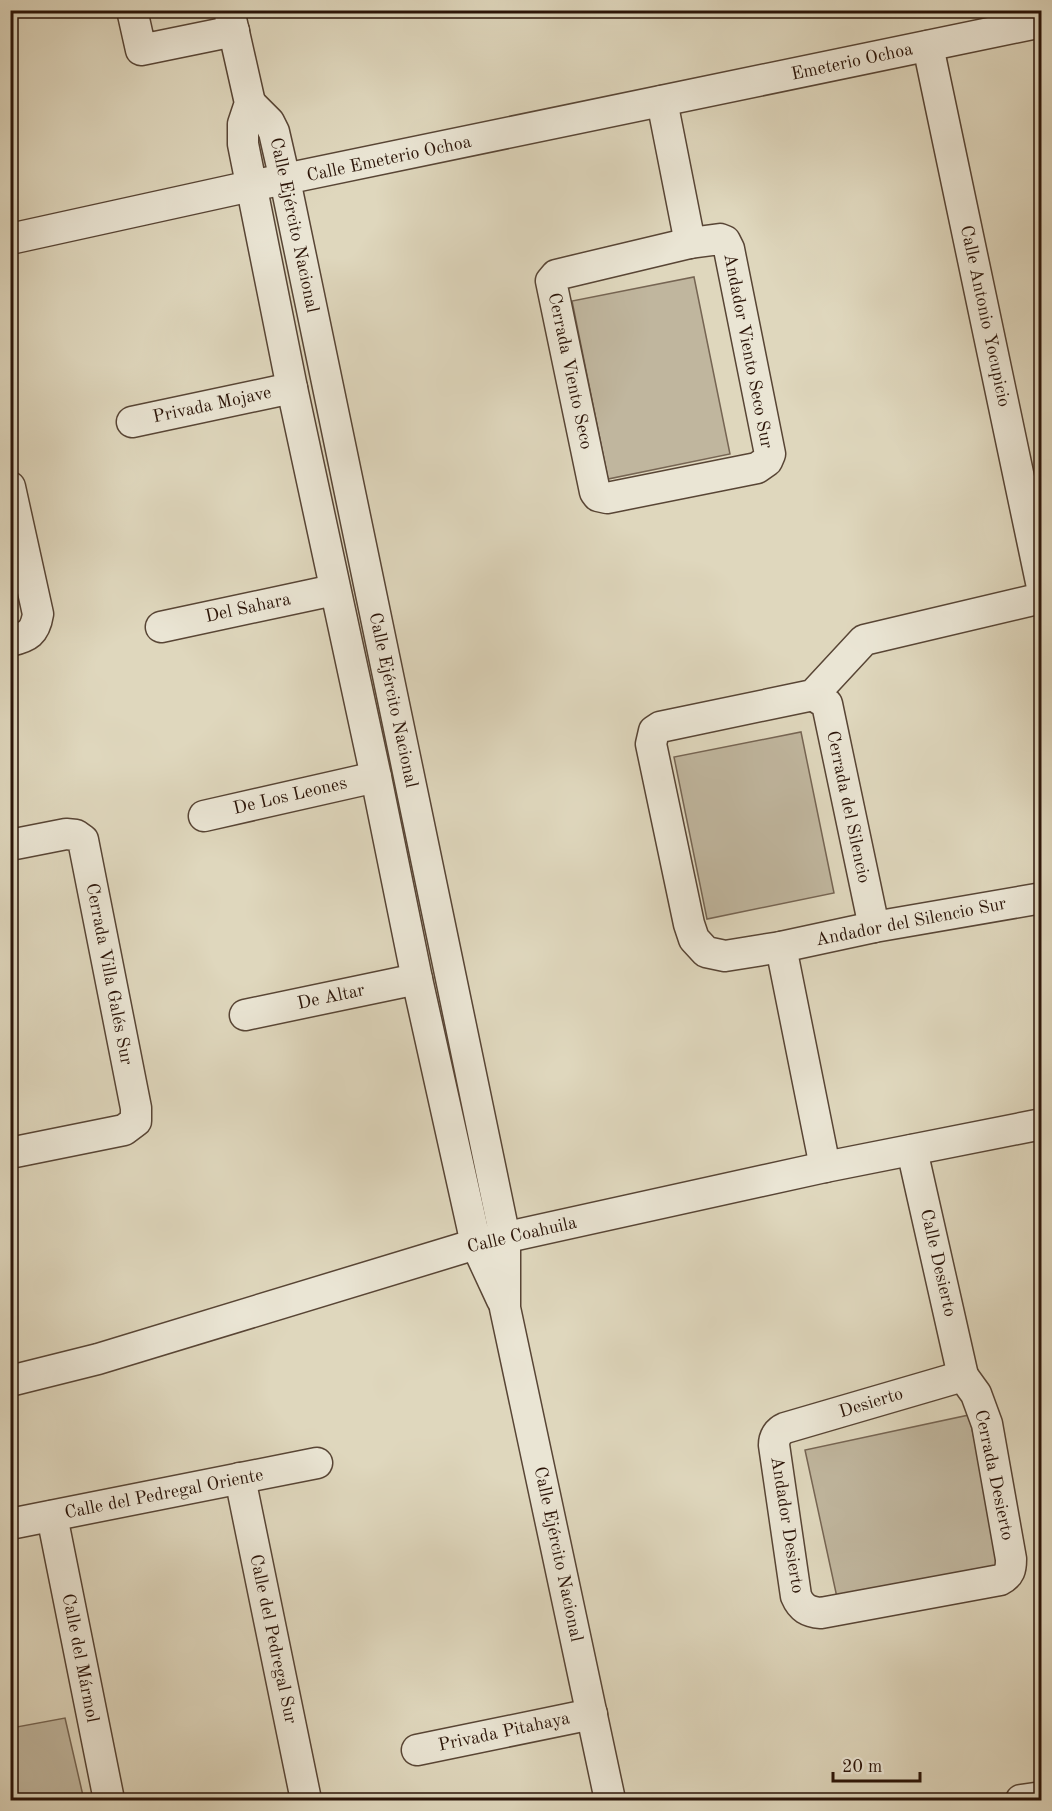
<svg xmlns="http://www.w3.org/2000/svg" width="1052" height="1811" font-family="'Old Standard TT',serif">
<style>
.green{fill:#c0b69e;stroke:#766553;stroke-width:1.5}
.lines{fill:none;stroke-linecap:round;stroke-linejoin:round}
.minor-casing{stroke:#584535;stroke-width:33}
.minor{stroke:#eae5d4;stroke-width:30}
.labels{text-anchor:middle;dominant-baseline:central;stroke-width:6;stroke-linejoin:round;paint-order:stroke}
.street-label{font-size:18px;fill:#2b1408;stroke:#eae5d4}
</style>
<rect width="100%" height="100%" fill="#dfd7bd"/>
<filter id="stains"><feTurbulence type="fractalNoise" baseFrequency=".00333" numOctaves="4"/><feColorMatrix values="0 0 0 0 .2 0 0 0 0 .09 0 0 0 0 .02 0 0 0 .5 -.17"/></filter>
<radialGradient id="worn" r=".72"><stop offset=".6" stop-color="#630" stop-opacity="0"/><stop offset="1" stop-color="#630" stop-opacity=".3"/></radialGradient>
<g class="green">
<polygon points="694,277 730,454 608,479 572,301"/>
<polygon points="801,732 834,893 707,919 674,757"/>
<polygon points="969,1415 1002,1567 838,1602 805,1450"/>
<polygon points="65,1718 84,1800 24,1800 11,1785 11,1728"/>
</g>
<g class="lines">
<g class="minor-casing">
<g id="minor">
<polyline points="132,10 141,50 234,31"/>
<polyline points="229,10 250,103 243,124 243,144 292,388 376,777 417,979 476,1244 502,1300"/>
<polyline points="928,46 1042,587"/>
<polyline points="662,101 690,243"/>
<polyline points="250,103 269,122 274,132 285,180 505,1238 505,1308 610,1800"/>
<polyline points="10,239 251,186 1042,22"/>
<polygon points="720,239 725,241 729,249 770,454 767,461 757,468 607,498 598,496 595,492 551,281 556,275 690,243"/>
<polyline points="132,422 292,388"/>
<path d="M10 487 38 614C35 633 28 637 10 641"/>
<polyline points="1042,598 864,640 813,695 660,727 654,731 651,744 689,924 694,939 706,952 725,956 781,947 874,927 1042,898"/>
<polyline points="161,627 334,590"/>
<polyline points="813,695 827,704 874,927"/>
<polyline points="204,816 376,777"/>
<polyline points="10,845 66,834 76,835 83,840 136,1108 136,1121 124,1130 10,1153"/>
<polyline points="781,947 825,1167"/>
<polyline points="245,1015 417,979"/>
<polyline points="912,1150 963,1376"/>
<path d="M963 1376 976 1394 987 1424 1011 1559C1011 1569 1010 1575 1000 1580L821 1613C808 1612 801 1608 796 1596L774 1445C774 1437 778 1431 785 1428Z"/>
<polyline points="10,1381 98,1359 476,1244 825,1167 1042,1124"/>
<polyline points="240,1478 306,1800"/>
<polyline points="52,1516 109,1800"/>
<polyline points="10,1524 317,1463"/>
<polyline points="417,1750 592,1714"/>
<polyline points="1021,1800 1042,1797"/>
</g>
</g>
<use href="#minor" class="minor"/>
</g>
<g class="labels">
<g class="street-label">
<text transform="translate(852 62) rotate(-12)">Emeterio Ochoa</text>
<text transform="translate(389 159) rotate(-12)">Calle Emeterio Ochoa</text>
<text transform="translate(294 225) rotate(78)">Calle Ejército Nacional</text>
<text transform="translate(985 316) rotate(78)">Calle Antonio Yocupicio</text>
<text transform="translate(748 351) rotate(79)">Andador Viento Seco Sur</text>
<text transform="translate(570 371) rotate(78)">Cerrada Viento Seco</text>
<text transform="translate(212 405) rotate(-12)">Privada Mojave</text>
<text transform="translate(248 608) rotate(-12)">Del Sahara</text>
<text transform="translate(393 700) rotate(78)">Calle Ejército Nacional</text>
<text transform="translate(290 796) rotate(-13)">De Los Leones</text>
<text transform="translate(848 807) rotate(78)">Cerrada del Silencio</text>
<text transform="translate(911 922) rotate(-11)">Andador del Silencio Sur</text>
<text transform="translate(109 974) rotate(79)">Cerrada Villa Galés Sur</text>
<text transform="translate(331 997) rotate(-12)">De Altar</text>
<text transform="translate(522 1235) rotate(-13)">Calle Coahuila</text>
<text transform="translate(938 1263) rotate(77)">Calle Desierto</text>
<text transform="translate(871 1403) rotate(-17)">Desierto</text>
<text transform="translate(994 1475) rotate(78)">Cerrada Desierto</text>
<text transform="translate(164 1494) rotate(-11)">Calle del Pedregal Oriente</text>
<text transform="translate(787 1525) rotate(81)">Andador Desierto</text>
<text transform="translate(558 1554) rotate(78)">Calle Ejército Nacional</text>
<text transform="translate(273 1639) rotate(78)">Calle del Pedregal Sur</text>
<text transform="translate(80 1658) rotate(79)">Calle del Mármol</text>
<text transform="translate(504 1732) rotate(-12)">Privada Pitahaya</text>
</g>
</g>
<rect width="1052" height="1811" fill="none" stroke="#dfd7bd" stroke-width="36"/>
<rect x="12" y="12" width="1028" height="1787" fill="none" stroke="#2b1408" stroke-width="3"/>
<rect x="18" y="18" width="1016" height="1775" fill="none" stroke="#2b1408" stroke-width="1.5"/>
<path d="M833 1772v9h87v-9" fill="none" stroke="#2b1408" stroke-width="3"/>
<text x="842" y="1772" font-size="18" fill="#2b1408" stroke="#eae5d4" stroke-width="4.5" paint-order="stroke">20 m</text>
<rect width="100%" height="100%" filter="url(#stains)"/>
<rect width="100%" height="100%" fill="url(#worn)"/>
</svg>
